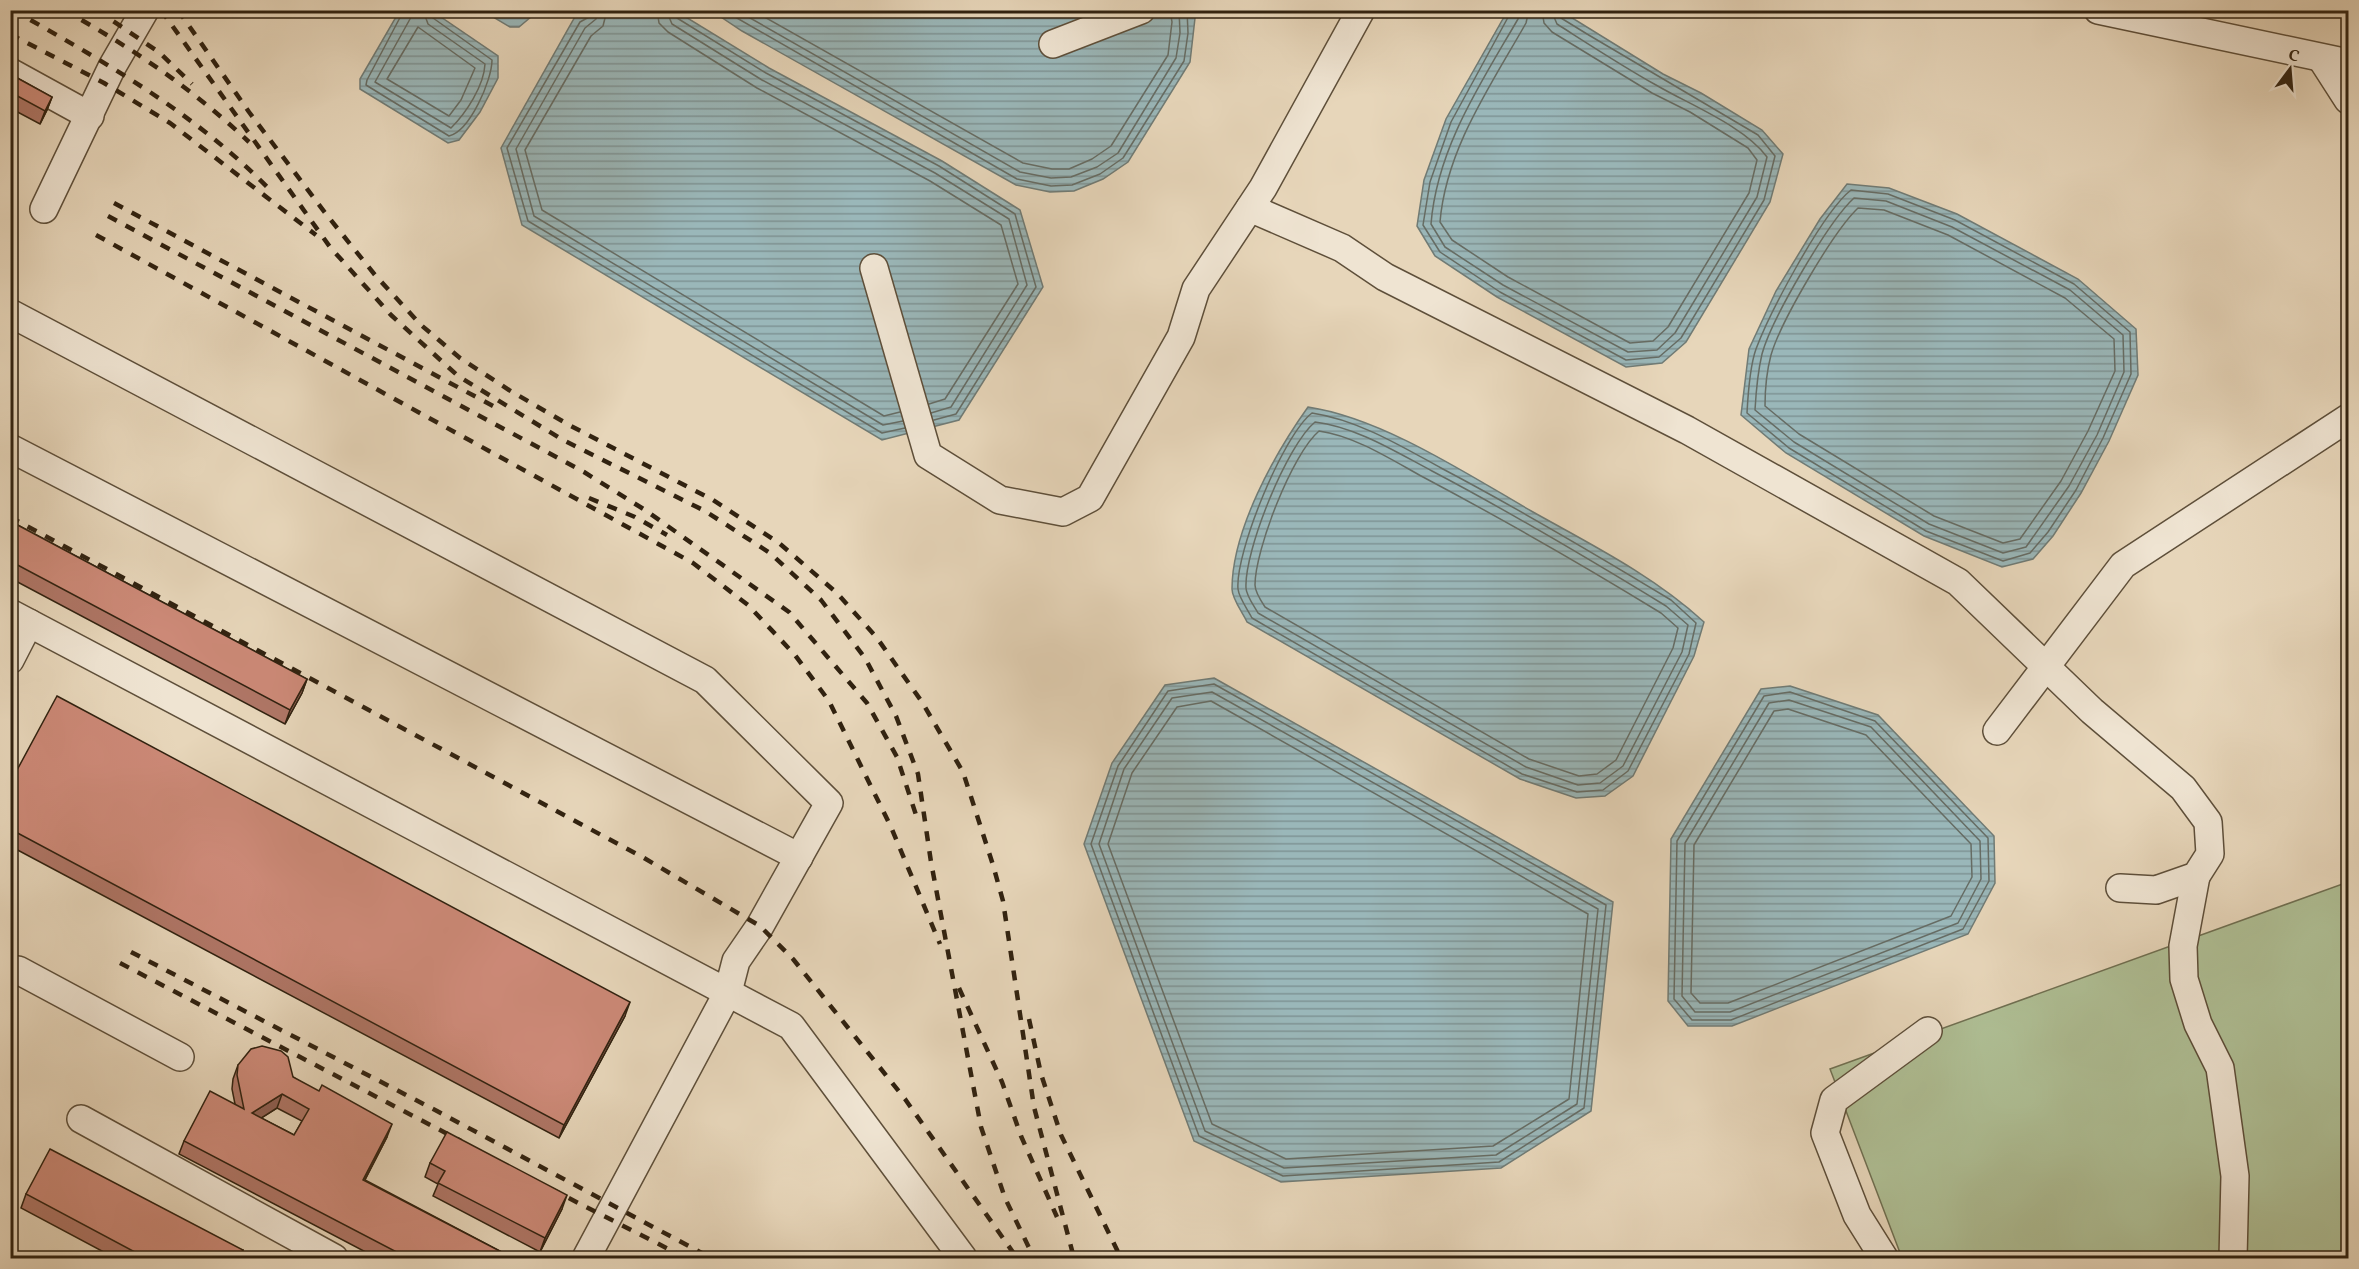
<svg xmlns="http://www.w3.org/2000/svg" width="2359" height="1269" font-family="Vollkorn,serif">
<style>
.green{fill:#afbf95;stroke:#707052;stroke-width:1.5}
.water{fill:url(#water-rules);stroke:#707b75;stroke-width:1.5}
.lines{fill:none;stroke-linecap:round;stroke-linejoin:round}
.shore{stroke:#666c64;stroke-width:1.5}
.minor-casing{stroke:#5e4f3a;stroke-width:30}
.minor{stroke:#efe4d2;stroke-width:27}
.rail{stroke:#312210;stroke-width:4.5;stroke-dasharray:10 10;stroke-linecap:butt}
.wall{fill:#af7666;stroke:#312210;stroke-width:1.5;fill-rule:evenodd}
.shaded-wall{fill:#8f6053;stroke:#312210;stroke-width:1.5}
.building{fill:#cc8977;stroke:#312210;stroke-width:1.5;fill-rule:evenodd}
</style>
<defs>
<pattern id="water-rules" width="6" height="5" patternUnits="userSpaceOnUse" patternTransform="scale(1.5)"><rect width="6" height="5" fill="#9ab7b9"/><path d="M0 2.5h6" fill="none" stroke="#7e9495"/></pattern>
</defs>
<rect width="100%" height="100%" fill="#e7d6ba"/>
<filter id="stains"><feTurbulence type="fractalNoise" baseFrequency=".00333" numOctaves="4"/><feColorMatrix values="0 0 0 0 .2 0 0 0 0 .09 0 0 0 0 .02 0 0 0 .5 -.17"/></filter>
<radialGradient id="worn" r=".72"><stop offset=".6" stop-color="#630" stop-opacity="0"/><stop offset="1" stop-color="#630" stop-opacity=".3"/></radialGradient>
<polygon class="green" points="2348,882 2348,1258 1902,1258 1830,1069"/>
<g class="water">
<polygon points="400,10 432,11 498,56 498,78 480,112 459,140 448,143 360,89 360,79"/>
<polygon points="596,10 676,11 769,68 942,161 1020,210 1043,287 959,420 882,440 522,225 501,148 576,15"/>
<polygon points="1192,10 1195,18 1190,62 1128,162 1103,179 1074,191 1050,192 1016,185 742,31 712,11"/>
<polygon points="1508,10 1561,11 1663,74 1701,93 1762,130 1783,154 1770,202 1686,342 1662,363 1626,367 1497,297 1435,256 1417,226 1424,180 1446,119"/>
<polygon points="483,11 483,10 538,11 519,27 510,27"/>
<polygon points="1847,184 1889,188 1957,214 2078,279 2136,329 2138,375 2109,441 2081,493 2053,536 2033,559 2002,567 1924,536 1786,453 1741,415 1749,349 1776,291 1820,219"/>
<path d="M1308 407C1382 418 1467 474 1533 512 1592 545 1654 576 1704 622L1694 656 1633 776 1605 796 1576 798 1520 779 1247 622C1243 613 1232 599 1232 589 1232 530 1275 453 1308 407Z"/>
<polygon points="1214,678 1613,902 1591,1111 1501,1168 1281,1182 1194,1141 1084,844 1112,763 1165,685"/>
<polygon points="1790,686 1878,715 1994,836 1995,883 1968,934 1732,1026 1688,1026 1668,1001 1671,839 1761,689"/>
</g>
<g class="lines">
<g class="shore">
<path d="M404 10 367 80 366 85 449 136C470 131 492 80 492 60L433 18 430 10"/>
<path d="M412 10 410 19 375 82 451 128C466 113 484 86 485 64L428 24 423 10"/>
<polyline points="591,10 589,17 580,22 507,148 528,221 882,433 905,428"/>
<polyline points="598,10 596,19 585,28 516,149 534,216 883,425 903,421"/>
<polyline points="607,10 603,26 591,36 525,150 542,210 884,416 900,412"/>
<polyline points="657,10 659,23 668,32 757,88 930,181 1001,225 1018,284 945,399 929,404"/>
<polyline points="666,10 672,24 762,80 935,173 1009,219 1027,285 951,407 931,413"/>
<polyline points="673,10 677,18 766,73 939,166 1015,214 1036,287 956,414 934,420"/>
<polyline points="723,10 1017,179 1051,186 1072,185 1100,174 1123,158 1184,61 1188,33 1187,10"/>
<polyline points="736,10 1020,172 1051,178 1071,177 1097,167 1118,153 1176,58 1180,33 1179,10"/>
<polyline points="752,10 1023,163 1052,169 1069,169 1092,159 1111,146 1168,55 1172,22 1170,10"/>
<polyline points="1512,10 1451,122 1430,182 1423,225 1440,252 1500,292 1626,360 1659,357 1681,338 1764,200 1775,156 1758,135 1587,34 1561,18 1558,10"/>
<path d="M1520 10 1518 19C1481 83 1437 148 1431 224L1445 247 1503 285 1628 352 1657 350 1675 333 1757 197 1767 157C1744 126 1690 105 1656 85 1622 66 1590 45 1557 24L1551 10"/>
<path d="M1529 10 1526 23C1491 85 1446 149 1440 222L1452 240 1508 277 1630 343 1653 341 1668 327 1749 193 1757 160 1748 148 1690 112 1652 93 1552 32 1544 23 1542 10"/>
<polygon points="418,27 475,68 461,100 449,116 387,79"/>
<path d="M1851 190 1888 194 1955 220 2074 284 2130 332 2131 374 2103 438 2076 490 2048 532 2030 553 2003 561 1926 531 1789 448 1747 413C1748 394 1750 366 1756 349 1770 312 1822 213 1851 190Z"/>
<path d="M1854 198 1886 201 1952 227 2070 290 2123 335 2124 372 2097 435 2069 486 2026 547 2003 553 1929 524 1794 442 1755 410C1756 392 1758 371 1762 354 1771 320 1828 222 1854 198Z"/>
<path d="M1858 208 1884 210 1948 235 2065 298 2114 339 2115 371 2088 431 2061 481 2020 539 2003 543 1934 516 1799 434 1765 406C1765 390 1767 370 1771 355 1781 321 1833 232 1858 208Z"/>
<path d="M1312 413C1358 420 1401 446 1441 468 1519 509 1595 554 1671 600L1696 623 1689 654 1628 771 1603 790 1577 792 1522 774 1252 618C1248 610 1239 598 1238 589 1235 553 1283 435 1312 413Z"/>
<path d="M1315 422C1356 427 1396 452 1432 471 1512 513 1589 559 1666 606L1688 625 1682 652 1623 766 1600 783 1578 785 1526 767 1258 613C1254 606 1246 595 1246 588 1244 551 1287 445 1315 422Z"/>
<path d="M1319 431C1355 436 1392 460 1423 477 1504 520 1583 565 1661 613L1678 628 1673 648 1616 760 1597 774 1579 776 1529 759 1265 607C1261 601 1255 592 1255 585 1255 550 1292 454 1319 431Z"/>
<polygon points="1214,684 1606,905 1584,1108 1499,1162 1283,1176 1199,1136 1091,844 1118,766 1168,691"/>
<polygon points="1212,692 1598,909 1577,1104 1496,1155 1284,1168 1205,1131 1099,844 1124,769 1172,698"/>
<polygon points="1790,692 1875,721 1988,838 1989,881 1963,929 1731,1020 1692,1020 1674,999 1677,841 1764,696"/>
<polygon points="1789,700 1871,727 1980,841 1981,879 1958,923 1730,1012 1695,1012 1682,996 1685,843 1769,703"/>
<polygon points="1211,701 1588,914 1569,1099 1493,1146 1286,1159 1212,1124 1108,844 1132,773 1177,707"/>
<polygon points="1788,709 1866,735 1971,844 1972,877 1951,916 1728,1003 1700,1003 1691,993 1694,845 1774,711"/>
</g>
<g class="minor-casing">
<g id="minor">
<polyline points="2098,10 2348,63"/>
<polyline points="1053,44 1141,10"/>
<polyline points="2321,58 2348,100"/>
<polyline points="10,72 90,116"/>
<polyline points="1250,208 1342,248 1385,277 1687,430 1958,582 2092,711 2183,788 2208,822 2210,854 2196,876 2156,890 2120,888"/>
<polyline points="44,209 112,67 145,10"/>
<polyline points="874,268 928,455 1000,500 1063,512 1090,498 1181,337 1196,289 1263,188 1361,10"/>
<polyline points="10,313 705,680 829,803 760,926 736,961 728,992 586,1258"/>
<polyline points="10,448 799,857"/>
<polyline points="10,613 791,1026 963,1258"/>
<polyline points="10,660 29,623"/>
<polyline points="1997,731 2123,565 2348,418"/>
<polyline points="2196,876 2183,946 2184,979 2198,1024 2220,1068 2235,1176 2233,1258"/>
<polyline points="10,970 18,970 180,1057"/>
<polyline points="81,1119 334,1258"/>
<polyline points="1884,1258 1857,1215 1825,1133 1834,1100 1928,1031"/>
</g>
</g>
<use href="#minor" class="minor"/>
<g class="rail">
<path d="M13 10C106 63 197 114 272 192"/>
<path d="M64 10C132 48 193 89 249 142"/>
<polyline points="97,10 160,53 192,84"/>
<polyline points="161,10 330,247 391,315 458,376 563,440 705,511 770,553 821,600 865,658 896,716 918,774 931,862 981,1127 1005,1198 1034,1258"/>
<polyline points="178,10 249,112 326,214 375,275 421,325 460,358 509,390 569,425 713,500 779,543 837,593 877,638 922,702 963,772 993,865 1003,901 1034,1107 1074,1258"/>
<polyline points="10,34 104,83 170,123 316,235"/>
<polyline points="114,203 493,406"/>
<polyline points="108,216 584,472 645,510 789,612 867,703 897,757 918,821"/>
<polyline points="96,235 693,563 748,605 795,655 829,701 891,827 940,944"/>
<polyline points="589,498 635,517 667,535"/>
<polyline points="10,517 644,858 760,926 793,959 905,1099 1017,1258"/>
<polyline points="131,952 437,1111 711,1258"/>
<polyline points="120,963 461,1141"/>
<polyline points="959,988 1002,1082 1021,1136 1057,1217"/>
<polyline points="1029,1019 1041,1074 1061,1135 1121,1258"/>
<polyline points="551,1189 686,1258"/>
</g>
</g>
<g class="wall">
<polygon points="10,74 52,97 47,110 40,124 10,108"/>
<polygon points="10,521 307,679 302,693 285,724 10,578"/>
<polygon points="10,783 625,1016 559,1138 10,846"/>
<path d="M238 1065 293 1077 387 1137 365 1180 513 1258H377L179 1154 184 1141 235 1104 232 1089 233 1079ZM277 1108 302 1121 294 1135 261 1118Z"/>
<polygon points="430,1163 562,1209 540,1252 433,1196 438,1184 425,1177"/>
<polygon points="26,1194 243,1250 240,1258 115,1258 21,1208"/>
</g>
<g class="shaded-wall">
<polygon points="52,97 47,110 40,124 45,111"/>
<polygon points="307,679 302,693 285,724 290,710"/>
<polygon points="630,1002 625,1016 559,1138 564,1125"/>
<polygon points="282,1094 277,1108 247,1127 252,1113"/>
<polygon points="392,1124 387,1137 358,1193 363,1180"/>
<polygon points="567,1195 562,1209 540,1252 545,1238"/>
</g>
<g class="building">
<polygon points="10,74 52,97 45,111 10,92"/>
<polygon points="10,521 307,679 290,710 10,561"/>
<polygon points="57,696 630,1002 564,1125 10,829 10,783"/>
<path d="M262 1046 281 1051 288 1057 293 1077 319 1091 322 1085 392 1124 363 1180 513 1258H408L184 1141 210 1091 244 1109 237 1075 238 1065 251 1049ZM282 1094 309 1109 294 1135 252 1113Z"/>
<polygon points="447,1132 567,1195 545,1238 438,1183 445,1171 430,1163"/>
<polygon points="50,1149 243,1250 238,1258 146,1258 26,1194"/>
</g>
<rect width="2359" height="1269" fill="none" stroke="#e7d6ba" stroke-width="36"/>
<rect x="12" y="12" width="2335" height="1245" fill="none" stroke="#312210" stroke-width="3"/>
<rect x="18" y="18" width="2323" height="1233" fill="none" stroke="#312210" stroke-width="1.5"/>
<g transform="translate(2290 69) rotate(16)" stroke="#efe4d2" stroke-width="4.5" paint-order="stroke">
<path d="M0-4.5L10 22L0 15L-10 22Z" fill="#312210"/>
<text y="-9" font-size="16" font-weight="bold" text-anchor="middle" fill="#312210">С</text>
</g>
<rect width="100%" height="100%" filter="url(#stains)"/>
<rect width="100%" height="100%" fill="url(#worn)"/>
</svg>
